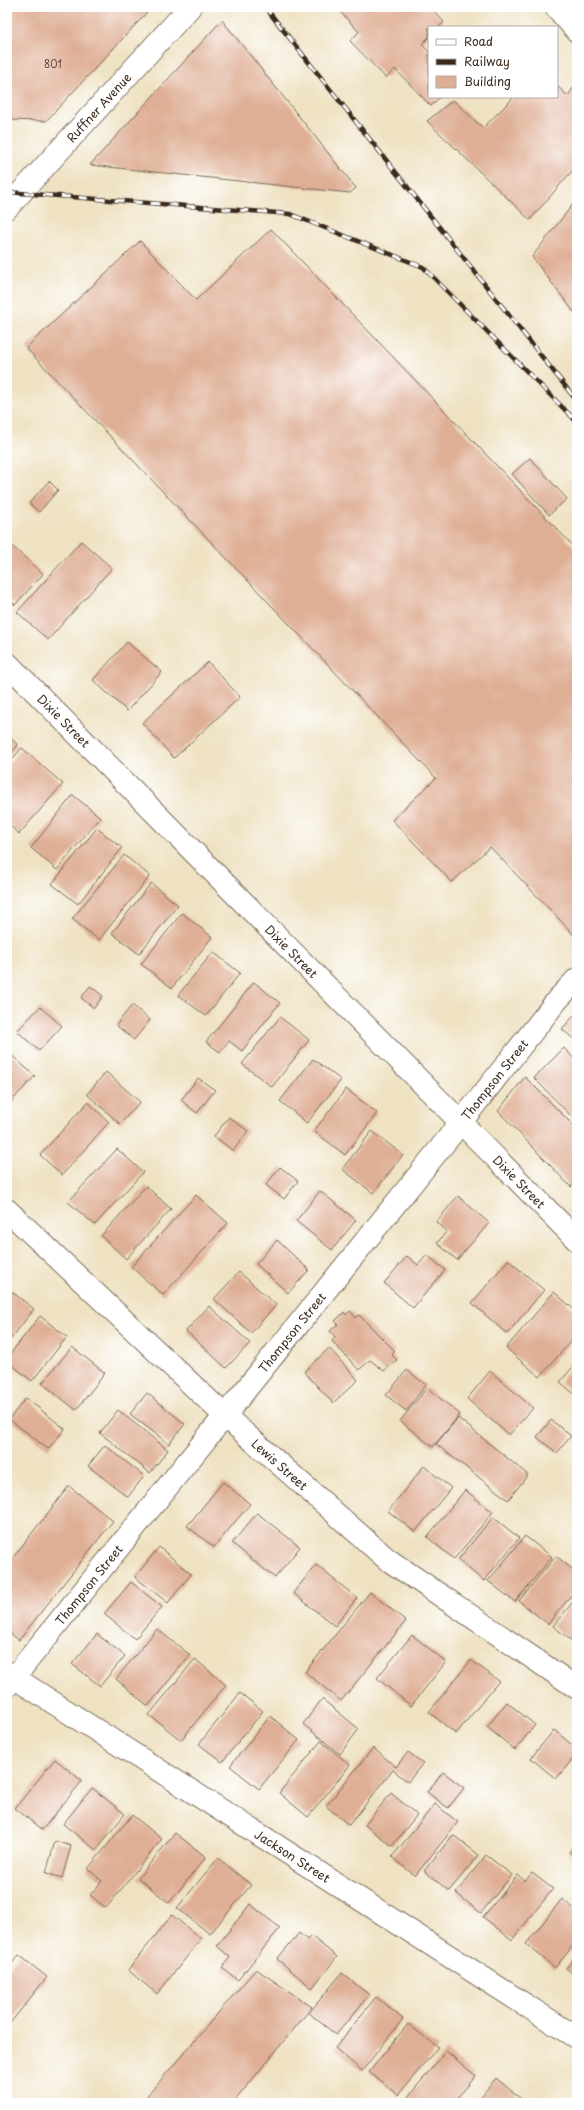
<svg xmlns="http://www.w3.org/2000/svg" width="584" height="2110" font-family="'Playpen Sans',sans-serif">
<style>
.building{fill:#dfaf95}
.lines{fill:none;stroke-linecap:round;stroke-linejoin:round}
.minor-casing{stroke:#7a6a58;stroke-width:24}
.minor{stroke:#fff;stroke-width:22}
.rail-casing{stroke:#3b2a1e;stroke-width:4.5}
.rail{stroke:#fff;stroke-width:3;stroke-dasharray:9;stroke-linecap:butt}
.labels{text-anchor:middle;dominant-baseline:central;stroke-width:4;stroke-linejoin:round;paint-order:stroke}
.number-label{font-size:10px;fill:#644b3c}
.street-label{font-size:12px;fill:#3b2a1e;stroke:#fff}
</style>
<rect width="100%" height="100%" fill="#fff"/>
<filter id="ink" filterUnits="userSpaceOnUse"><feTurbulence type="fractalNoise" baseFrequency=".025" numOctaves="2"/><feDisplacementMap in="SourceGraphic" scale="8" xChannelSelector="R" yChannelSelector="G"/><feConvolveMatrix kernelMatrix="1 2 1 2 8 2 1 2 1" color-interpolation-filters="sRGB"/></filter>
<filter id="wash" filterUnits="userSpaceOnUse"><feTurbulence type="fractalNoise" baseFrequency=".012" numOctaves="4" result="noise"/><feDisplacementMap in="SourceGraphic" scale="16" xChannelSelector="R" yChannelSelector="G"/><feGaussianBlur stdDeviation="0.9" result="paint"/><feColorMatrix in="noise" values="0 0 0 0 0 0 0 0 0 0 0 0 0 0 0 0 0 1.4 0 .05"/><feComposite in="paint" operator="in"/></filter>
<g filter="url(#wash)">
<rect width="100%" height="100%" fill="#efe2c3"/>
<g id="blocks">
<g class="building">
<polygon points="7,7 152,7 46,121 7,120"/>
<polygon points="336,7 430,7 444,22 439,27 429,27 429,37 422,44 429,52 429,97 440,97 431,106 395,69 386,78 350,41 359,32"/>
<polygon points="222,20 356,188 350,193 90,165"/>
<polygon points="577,82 577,165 530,220 427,121 453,100 483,128 514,97 557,97 557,86 568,96"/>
<polygon points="577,199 577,308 574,312 532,257"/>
<polygon points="271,229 577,550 577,938 490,847 452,882 392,820 436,778 26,348 140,241 196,300"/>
<polygon points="530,458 567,499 549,515 512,474"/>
<polygon points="49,481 58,490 39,512 29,503"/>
<polygon points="81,541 112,568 48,640 17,612"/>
<polygon points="11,545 43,574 15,605 7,598 7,549"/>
<polygon points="127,642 162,672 127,711 93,680"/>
<polygon points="208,662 240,697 174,758 142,723"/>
<polygon points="7,735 18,745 7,758"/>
<polygon points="22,748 63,784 19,834 7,823 7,765"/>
<polygon points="73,795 100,817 57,870 31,848"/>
<polygon points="97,828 122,848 78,904 52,884"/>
<polygon points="124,855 150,876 99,940 72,919"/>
<polygon points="151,883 178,905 139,954 112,933"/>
<polygon points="182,913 212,937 172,988 141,964"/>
<polygon points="213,952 240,973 206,1016 178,995"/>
<polygon points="254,982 280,1003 242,1051 229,1041 220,1052 206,1042"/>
<polygon points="90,986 103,996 94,1008 81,998"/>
<polygon points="132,1005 150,1020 134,1040 116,1025"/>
<polygon points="40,1007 62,1026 39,1051 17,1031"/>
<polygon points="577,1012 577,1042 562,1029"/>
<polygon points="280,1017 309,1040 272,1087 242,1064"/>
<polygon points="564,1048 577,1062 577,1122 534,1078"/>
<polygon points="8,1052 35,1076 7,1106 7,1053"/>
<polygon points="313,1059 341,1080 307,1123 280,1101"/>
<polygon points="106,1072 140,1102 120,1124 87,1094"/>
<polygon points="525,1077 577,1129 577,1180 571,1187 498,1111"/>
<polygon points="198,1078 215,1090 197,1113 181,1100"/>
<polygon points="346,1089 377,1113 345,1155 314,1131"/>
<polygon points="88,1102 109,1122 62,1175 40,1155"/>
<polygon points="229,1117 248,1131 233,1151 214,1136"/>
<polygon points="372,1131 403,1155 373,1193 342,1169"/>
<polygon points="117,1149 143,1172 95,1225 68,1202"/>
<polygon points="280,1167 298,1181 284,1199 266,1185"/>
<polygon points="146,1186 171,1209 126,1259 101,1236"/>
<polygon points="320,1191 356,1220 332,1250 296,1221"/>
<polygon points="196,1195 228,1223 163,1295 131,1267"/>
<polygon points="458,1196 489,1223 457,1260 437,1243 447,1231 436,1222"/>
<polygon points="277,1240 309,1270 288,1293 256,1264"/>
<polygon points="427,1255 445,1270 413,1308 384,1283 407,1256 418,1265"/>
<polygon points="508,1260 544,1290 507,1334 472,1303"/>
<polygon points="239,1272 276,1305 251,1333 214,1299"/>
<polygon points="7,1288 34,1309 10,1340 7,1337"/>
<polygon points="554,1292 577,1312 577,1334 540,1377 506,1348"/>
<polygon points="209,1306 250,1343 226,1368 186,1331"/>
<polygon points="350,1311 356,1318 359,1315 395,1351 392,1355 397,1360 384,1371 370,1360 359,1370 332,1341 335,1337 330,1331 338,1324 335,1321 344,1312 346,1315"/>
<polygon points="40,1316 67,1337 32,1381 7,1361 7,1358"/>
<polygon points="72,1347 105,1373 76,1410 42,1383"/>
<polygon points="329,1348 358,1380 333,1403 304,1372"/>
<polygon points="577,1362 577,1396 560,1382"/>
<polygon points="407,1370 426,1385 406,1411 386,1395"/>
<polygon points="490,1371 533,1408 509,1435 467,1399"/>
<polygon points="427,1388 460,1414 433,1447 400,1421"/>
<polygon points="147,1393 185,1424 169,1444 130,1414"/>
<polygon points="26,1398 65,1429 48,1449 9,1419"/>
<polygon points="118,1410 168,1450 150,1473 100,1433"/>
<polygon points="458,1418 528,1475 508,1500 436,1444"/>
<polygon points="551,1420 571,1436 557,1453 537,1437"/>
<polygon points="105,1445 144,1476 128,1497 88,1466"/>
<polygon points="424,1466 451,1488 415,1532 388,1511"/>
<polygon points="223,1482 250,1504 214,1547 187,1526"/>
<polygon points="69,1486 113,1521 19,1640 7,1631 7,1565"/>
<polygon points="465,1490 493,1512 454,1559 427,1537"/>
<polygon points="257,1513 300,1547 275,1578 232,1543"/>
<polygon points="493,1517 519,1538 484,1581 458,1560"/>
<polygon points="525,1536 552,1557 515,1602 488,1581"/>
<polygon points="159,1547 191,1574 168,1603 135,1577"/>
<polygon points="556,1556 577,1573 577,1588 548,1624 519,1601"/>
<polygon points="316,1565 357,1598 335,1626 293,1593"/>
<polygon points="131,1582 162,1607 135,1639 104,1614"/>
<polygon points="370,1592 406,1621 341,1701 305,1672"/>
<polygon points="577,1597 577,1645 553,1626"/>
<polygon points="157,1629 190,1655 148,1706 116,1679"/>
<polygon points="97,1634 125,1656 100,1686 72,1664"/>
<polygon points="412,1635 446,1662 411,1706 377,1678"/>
<polygon points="195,1659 226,1685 181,1740 149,1715"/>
<polygon points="471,1660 499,1681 456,1734 429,1712"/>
<polygon points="240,1693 263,1711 222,1762 199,1744"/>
<polygon points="322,1699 359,1729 340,1754 303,1724"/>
<polygon points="507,1702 535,1725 515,1750 487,1727"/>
<polygon points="270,1716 299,1740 259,1789 230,1766"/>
<polygon points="554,1730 577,1749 577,1754 556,1779 531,1758"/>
<polygon points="321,1741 350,1765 308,1817 279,1793"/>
<polygon points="373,1748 396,1767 408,1752 423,1763 408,1782 393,1770 349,1825 326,1806"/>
<polygon points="55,1759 82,1781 42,1830 15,1808"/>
<polygon points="443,1772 464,1788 448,1808 427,1792"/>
<polygon points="92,1788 125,1814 96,1850 63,1824"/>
<polygon points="391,1793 417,1815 392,1846 365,1825"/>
<polygon points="435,1804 458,1822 415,1876 392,1857"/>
<polygon points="132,1815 162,1839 106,1908 90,1895 102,1881 88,1869"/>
<polygon points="175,1833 206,1857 169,1903 138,1878"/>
<polygon points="453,1835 479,1855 449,1891 424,1871"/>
<polygon points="55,1841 71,1846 62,1878 46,1873"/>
<polygon points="577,1841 577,1859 569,1852"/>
<polygon points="486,1855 512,1875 481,1913 456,1893"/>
<polygon points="218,1858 251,1885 210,1934 177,1908"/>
<polygon points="532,1873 553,1889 512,1940 483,1917 518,1875 525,1881"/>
<polygon points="562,1899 577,1911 577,1941 555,1968 526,1944"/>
<polygon points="250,1904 280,1928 238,1980 222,1968 230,1957 217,1946"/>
<polygon points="172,1915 201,1939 157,1994 128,1970"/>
<polygon points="299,1933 307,1940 311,1936 337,1957 312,1988 277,1959"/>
<polygon points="577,1954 577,1977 566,1968"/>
<polygon points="19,1955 47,1977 7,2027 7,1969"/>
<polygon points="256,1969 312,2007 233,2103 141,2103"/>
<polygon points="342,1973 369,1995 336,2035 309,2013"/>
<polygon points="376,1997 403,2019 362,2071 335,2048"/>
<polygon points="408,2024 438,2047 398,2095 369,2072"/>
<polygon points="446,2051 476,2076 453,2103 416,2103 408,2097"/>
<polygon points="496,2078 526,2103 476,2103"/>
</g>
</g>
</g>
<g filter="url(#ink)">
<use href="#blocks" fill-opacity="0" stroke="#7a6a58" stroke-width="1"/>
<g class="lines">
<g class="minor-casing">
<g id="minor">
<polyline points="556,7 577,31"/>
<path id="s1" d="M7 208 190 7"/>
<path id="s2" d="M7 663 577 1240"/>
<path id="s3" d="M7 1210 224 1415 387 1559 577 1688"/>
<path id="s4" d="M7 1673 577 2038"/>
<path id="s5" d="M7 1686 446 1141 558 999 577 979"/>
</g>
</g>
<use href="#minor" class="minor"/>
<g class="rail-casing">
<g id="rail">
<polyline points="265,7 577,401"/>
<polyline points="7,192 290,214 423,267 577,422"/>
</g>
</g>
<use href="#rail" class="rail"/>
</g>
</g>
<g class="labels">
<g class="number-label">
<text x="53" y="63">801</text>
</g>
<g class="street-label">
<text stroke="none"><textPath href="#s1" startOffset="136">Ruffner Avenue</textPath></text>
<text stroke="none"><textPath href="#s2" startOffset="81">Dixie Street</textPath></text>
<text stroke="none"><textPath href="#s2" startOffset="405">Dixie Street</textPath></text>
<text stroke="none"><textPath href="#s5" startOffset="778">Thompson Street</textPath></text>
<text stroke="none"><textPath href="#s2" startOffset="729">Dixie Street</textPath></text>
<text stroke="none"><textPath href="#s5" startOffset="454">Thompson Street</textPath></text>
<text stroke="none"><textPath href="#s3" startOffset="373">Lewis Street</textPath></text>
<text stroke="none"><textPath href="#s5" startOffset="130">Thompson Street</textPath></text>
<text stroke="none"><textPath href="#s4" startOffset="339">Jackson Street</textPath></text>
</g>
</g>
<rect width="584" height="2110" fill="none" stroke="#fff" stroke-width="24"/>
<rect x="428" y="26" width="130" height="72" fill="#ffffff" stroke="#b1aaa5"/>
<rect x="436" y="39" width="20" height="6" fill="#ffffff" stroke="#b1aaa5"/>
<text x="464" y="46" font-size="12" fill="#3b2a1e">Road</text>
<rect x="436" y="59" width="20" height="6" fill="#3b2a1e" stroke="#b1aaa5"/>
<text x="464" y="66" font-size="12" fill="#3b2a1e">Railway</text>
<rect x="436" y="76" width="20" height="12" fill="#dfaf95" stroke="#b1aaa5"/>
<text x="464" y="86" font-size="12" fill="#3b2a1e">Building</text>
</svg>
